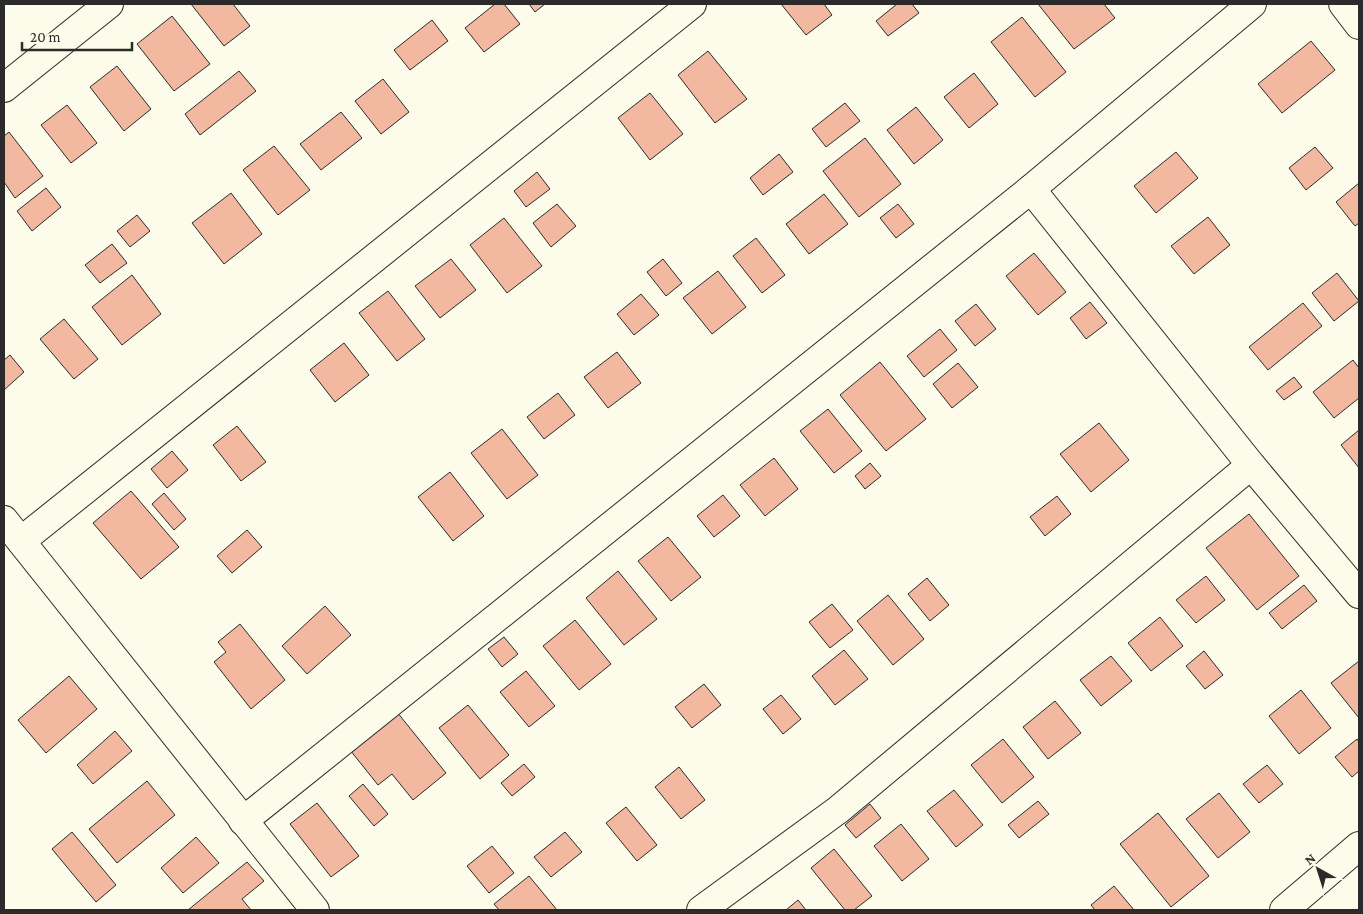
<svg xmlns="http://www.w3.org/2000/svg" width="1363" height="914" font-family="'Crimson Pro',serif">
<style>
.building{fill:#f2b8a0;stroke:#2b2b2b}
.lines{fill:none;stroke-linecap:round;stroke-linejoin:round}
.street-casing{stroke:#2b2b2b;stroke-width:30}
.street{stroke:#fdfbea;stroke-width:28}
</style>
<rect width="100%" height="100%" fill="#fdfbea"/>
<g class="building">
<polygon points="191,4 233,4 250,26 224,46"/>
<polygon points="495,4 504,4 520,24 484,52 465,28"/>
<polygon points="529,4 545,4 535,12"/>
<polygon points="781,4 824,4 832,15 806,35"/>
<polygon points="897,4 912,4 919,13 888,36 876,21"/>
<polygon points="1038,4 1104,4 1115,18 1074,49"/>
<polygon points="172,16 210,64 174,91 137,44"/>
<polygon points="1022,17 1066,72 1035,97 991,42"/>
<polygon points="432,20 448,41 410,70 394,50"/>
<polygon points="1311,41 1335,70 1282,113 1258,84"/>
<polygon points="708,51 747,99 715,123 678,75"/>
<polygon points="117,66 151,109 124,131 90,87"/>
<polygon points="239,71 256,91 200,135 185,114"/>
<polygon points="974,73 998,104 969,128 944,97"/>
<polygon points="383,79 409,112 381,134 355,101"/>
<polygon points="650,93 683,134 650,160 618,118"/>
<polygon points="845,103 860,121 826,147 812,129"/>
<polygon points="67,105 97,143 71,163 41,125"/>
<polygon points="916,107 943,140 914,164 887,130"/>
<polygon points="341,112 362,138 321,170 300,144"/>
<polygon points="9,132 43,176 15,198 4,182 4,136"/>
<polygon points="865,138 901,184 859,217 823,171"/>
<polygon points="274,146 310,190 278,215 243,170"/>
<polygon points="1315,147 1333,168 1306,190 1289,168"/>
<polygon points="1176,152 1198,178 1156,213 1134,186"/>
<polygon points="779,154 793,172 763,195 750,178"/>
<polygon points="537,172 550,189 526,207 514,191"/>
<polygon points="1359,183 1359,223 1355,226 1336,202"/>
<polygon points="46,188 61,207 32,231 17,211"/>
<polygon points="231,193 262,234 224,264 192,223"/>
<polygon points="824,194 848,224 809,254 786,224"/>
<polygon points="557,204 576,226 551,247 533,223"/>
<polygon points="898,204 914,224 896,238 880,218"/>
<polygon points="137,215 150,231 130,247 117,231"/>
<polygon points="1208,217 1230,245 1194,274 1171,246"/>
<polygon points="504,218 542,266 507,293 470,245"/>
<polygon points="756,238 785,275 762,293 733,256"/>
<polygon points="112,244 127,263 100,283 85,265"/>
<polygon points="1034,253 1066,292 1038,315 1006,276"/>
<polygon points="451,259 476,290 440,318 415,286"/>
<polygon points="663,259 682,283 666,296 647,272"/>
<polygon points="718,271 746,307 712,334 683,298"/>
<polygon points="1337,273 1359,301 1334,321 1312,293"/>
<polygon points="132,275 161,314 122,345 92,307"/>
<polygon points="388,291 425,339 397,361 359,313"/>
<polygon points="641,294 659,315 634,335 617,314"/>
<polygon points="1090,302 1107,323 1086,339 1070,318"/>
<polygon points="1303,303 1322,326 1268,370 1249,347"/>
<polygon points="976,304 996,329 975,346 955,321"/>
<polygon points="64,319 98,359 74,379 40,339"/>
<polygon points="940,329 957,350 924,377 907,356"/>
<polygon points="344,343 369,375 335,402 310,370"/>
<polygon points="617,352 641,383 608,408 584,377"/>
<polygon points="10,355 24,372 4,390 4,360"/>
<polygon points="1353,360 1359,368 1359,398 1334,418 1313,392"/>
<polygon points="880,362 926,419 886,451 840,395"/>
<polygon points="958,363 978,387 952,408 933,384"/>
<polygon points="1294,377 1302,387 1284,400 1276,391"/>
<polygon points="558,393 575,415 544,439 527,417"/>
<polygon points="828,409 862,451 834,473 800,431"/>
<polygon points="1099,423 1129,460 1091,492 1060,454"/>
<polygon points="237,426 266,462 241,481 213,445"/>
<polygon points="502,429 538,475 507,499 471,453"/>
<polygon points="1359,430 1359,468 1341,445"/>
<polygon points="172,451 188,470 167,488 151,469"/>
<polygon points="774,458 798,489 765,516 740,485"/>
<polygon points="870,463 881,476 865,489 855,476"/>
<polygon points="450,472 484,516 453,541 418,497"/>
<polygon points="131,491 179,547 141,579 93,523"/>
<polygon points="164,493 186,519 174,530 152,504"/>
<polygon points="723,495 740,516 714,537 697,516"/>
<polygon points="1057,496 1071,514 1045,536 1030,517"/>
<polygon points="1249,514 1299,576 1257,610 1206,548"/>
<polygon points="247,530 262,547 232,573 217,556"/>
<polygon points="668,537 701,577 671,601 638,561"/>
<polygon points="618,571 657,619 624,645 586,598"/>
<polygon points="1206,576 1225,600 1196,623 1176,600"/>
<polygon points="927,578 949,605 930,621 908,594"/>
<polygon points="1304,585 1317,601 1282,629 1269,613"/>
<polygon points="888,595 924,639 893,665 857,621"/>
<polygon points="832,604 853,630 830,648 809,622"/>
<polygon points="325,606 351,635 307,674 282,646"/>
<polygon points="1160,617 1183,646 1151,671 1128,643"/>
<polygon points="575,620 611,664 579,690 543,646"/>
<polygon points="240,624 285,680 251,709 214,662 226,652 218,642"/>
<polygon points="504,637 518,654 502,667 488,649"/>
<polygon points="844,650 868,679 835,705 812,676"/>
<polygon points="1204,651 1223,675 1205,689 1186,666"/>
<polygon points="1111,656 1132,681 1101,706 1080,680"/>
<polygon points="1359,661 1359,718 1331,683"/>
<polygon points="526,671 555,706 529,727 500,692"/>
<polygon points="69,676 97,709 46,753 18,720"/>
<polygon points="704,684 721,705 692,728 675,707"/>
<polygon points="1301,690 1331,728 1299,754 1269,716"/>
<polygon points="781,695 801,719 783,734 763,709"/>
<polygon points="1055,701 1081,733 1048,759 1023,727"/>
<polygon points="468,705 509,755 480,779 439,728"/>
<polygon points="397,712 446,773 413,800 392,774 378,785 350,750"/>
<polygon points="115,731 132,751 93,784 77,765"/>
<polygon points="1003,739 1034,777 1002,803 971,765"/>
<polygon points="1357,739 1359,742 1359,771 1352,777 1335,757"/>
<polygon points="524,764 535,777 512,796 501,783"/>
<polygon points="1267,765 1283,784 1259,803 1243,784"/>
<polygon points="679,767 705,800 681,819 655,787"/>
<polygon points="147,781 175,815 117,863 89,829"/>
<polygon points="363,784 388,814 374,826 349,796"/>
<polygon points="954,790 983,825 956,847 927,811"/>
<polygon points="1219,793 1250,832 1218,858 1186,819"/>
<polygon points="1038,801 1049,814 1019,838 1008,825"/>
<polygon points="317,803 359,856 331,877 290,824"/>
<polygon points="870,804 881,818 856,838 845,825"/>
<polygon points="626,807 657,845 637,861 606,823"/>
<polygon points="1158,813 1209,876 1171,907 1120,844"/>
<polygon points="901,824 929,859 902,881 874,846"/>
<polygon points="72,832 116,885 96,902 52,849"/>
<polygon points="565,832 582,852 551,877 534,857"/>
<polygon points="196,837 219,863 183,893 161,868"/>
<polygon points="492,846 514,873 489,893 467,866"/>
<polygon points="834,849 872,896 854,910 845,910 811,868"/>
<polygon points="247,862 264,881 242,899 251,910 188,910"/>
<polygon points="529,876 557,910 499,910 494,904"/>
<polygon points="1114,886 1134,910 1095,910 1091,905"/>
<polygon points="798,900 806,910 786,910"/>
</g>
<g class="lines">
<g class="street-casing">
<g id="street">
<polyline points="1343,4 1359,25"/>
<polyline points="4,88 109,4"/>
<polyline points="1031,189 1251,465 1359,594"/>
<polyline points="4,520 315,910"/>
<polyline points="21,541 692,4"/>
<polyline points="243,821 1031,189 1252,4"/>
<polyline points="701,910 838,810 1251,465"/>
<polyline points="1284,910 1359,846"/>
</g>
</g>
<use href="#street" class="street"/>
</g>
<rect width="1363" height="914" fill="none" stroke="#2b2b2b" stroke-width="10"/>
<g transform="translate(1318 869) rotate(321)" stroke="#fdfbea" stroke-width="4" paint-order="stroke">
<path d="M0-4L9 19L0 12L-9 19Z" fill="#2b2b2b"/>
<text y="-8" font-size="14" font-weight="bold" text-anchor="middle" fill="#2b2b2b">N</text>
</g>
<path d="M22 42v8h110v-8" fill="none" stroke="#2b2b2b" stroke-width="2.5"/>
<text x="30" y="42" font-size="15" fill="#2b2b2b" stroke="#fdfbea" stroke-width="4" paint-order="stroke">20 m</text>
</svg>
